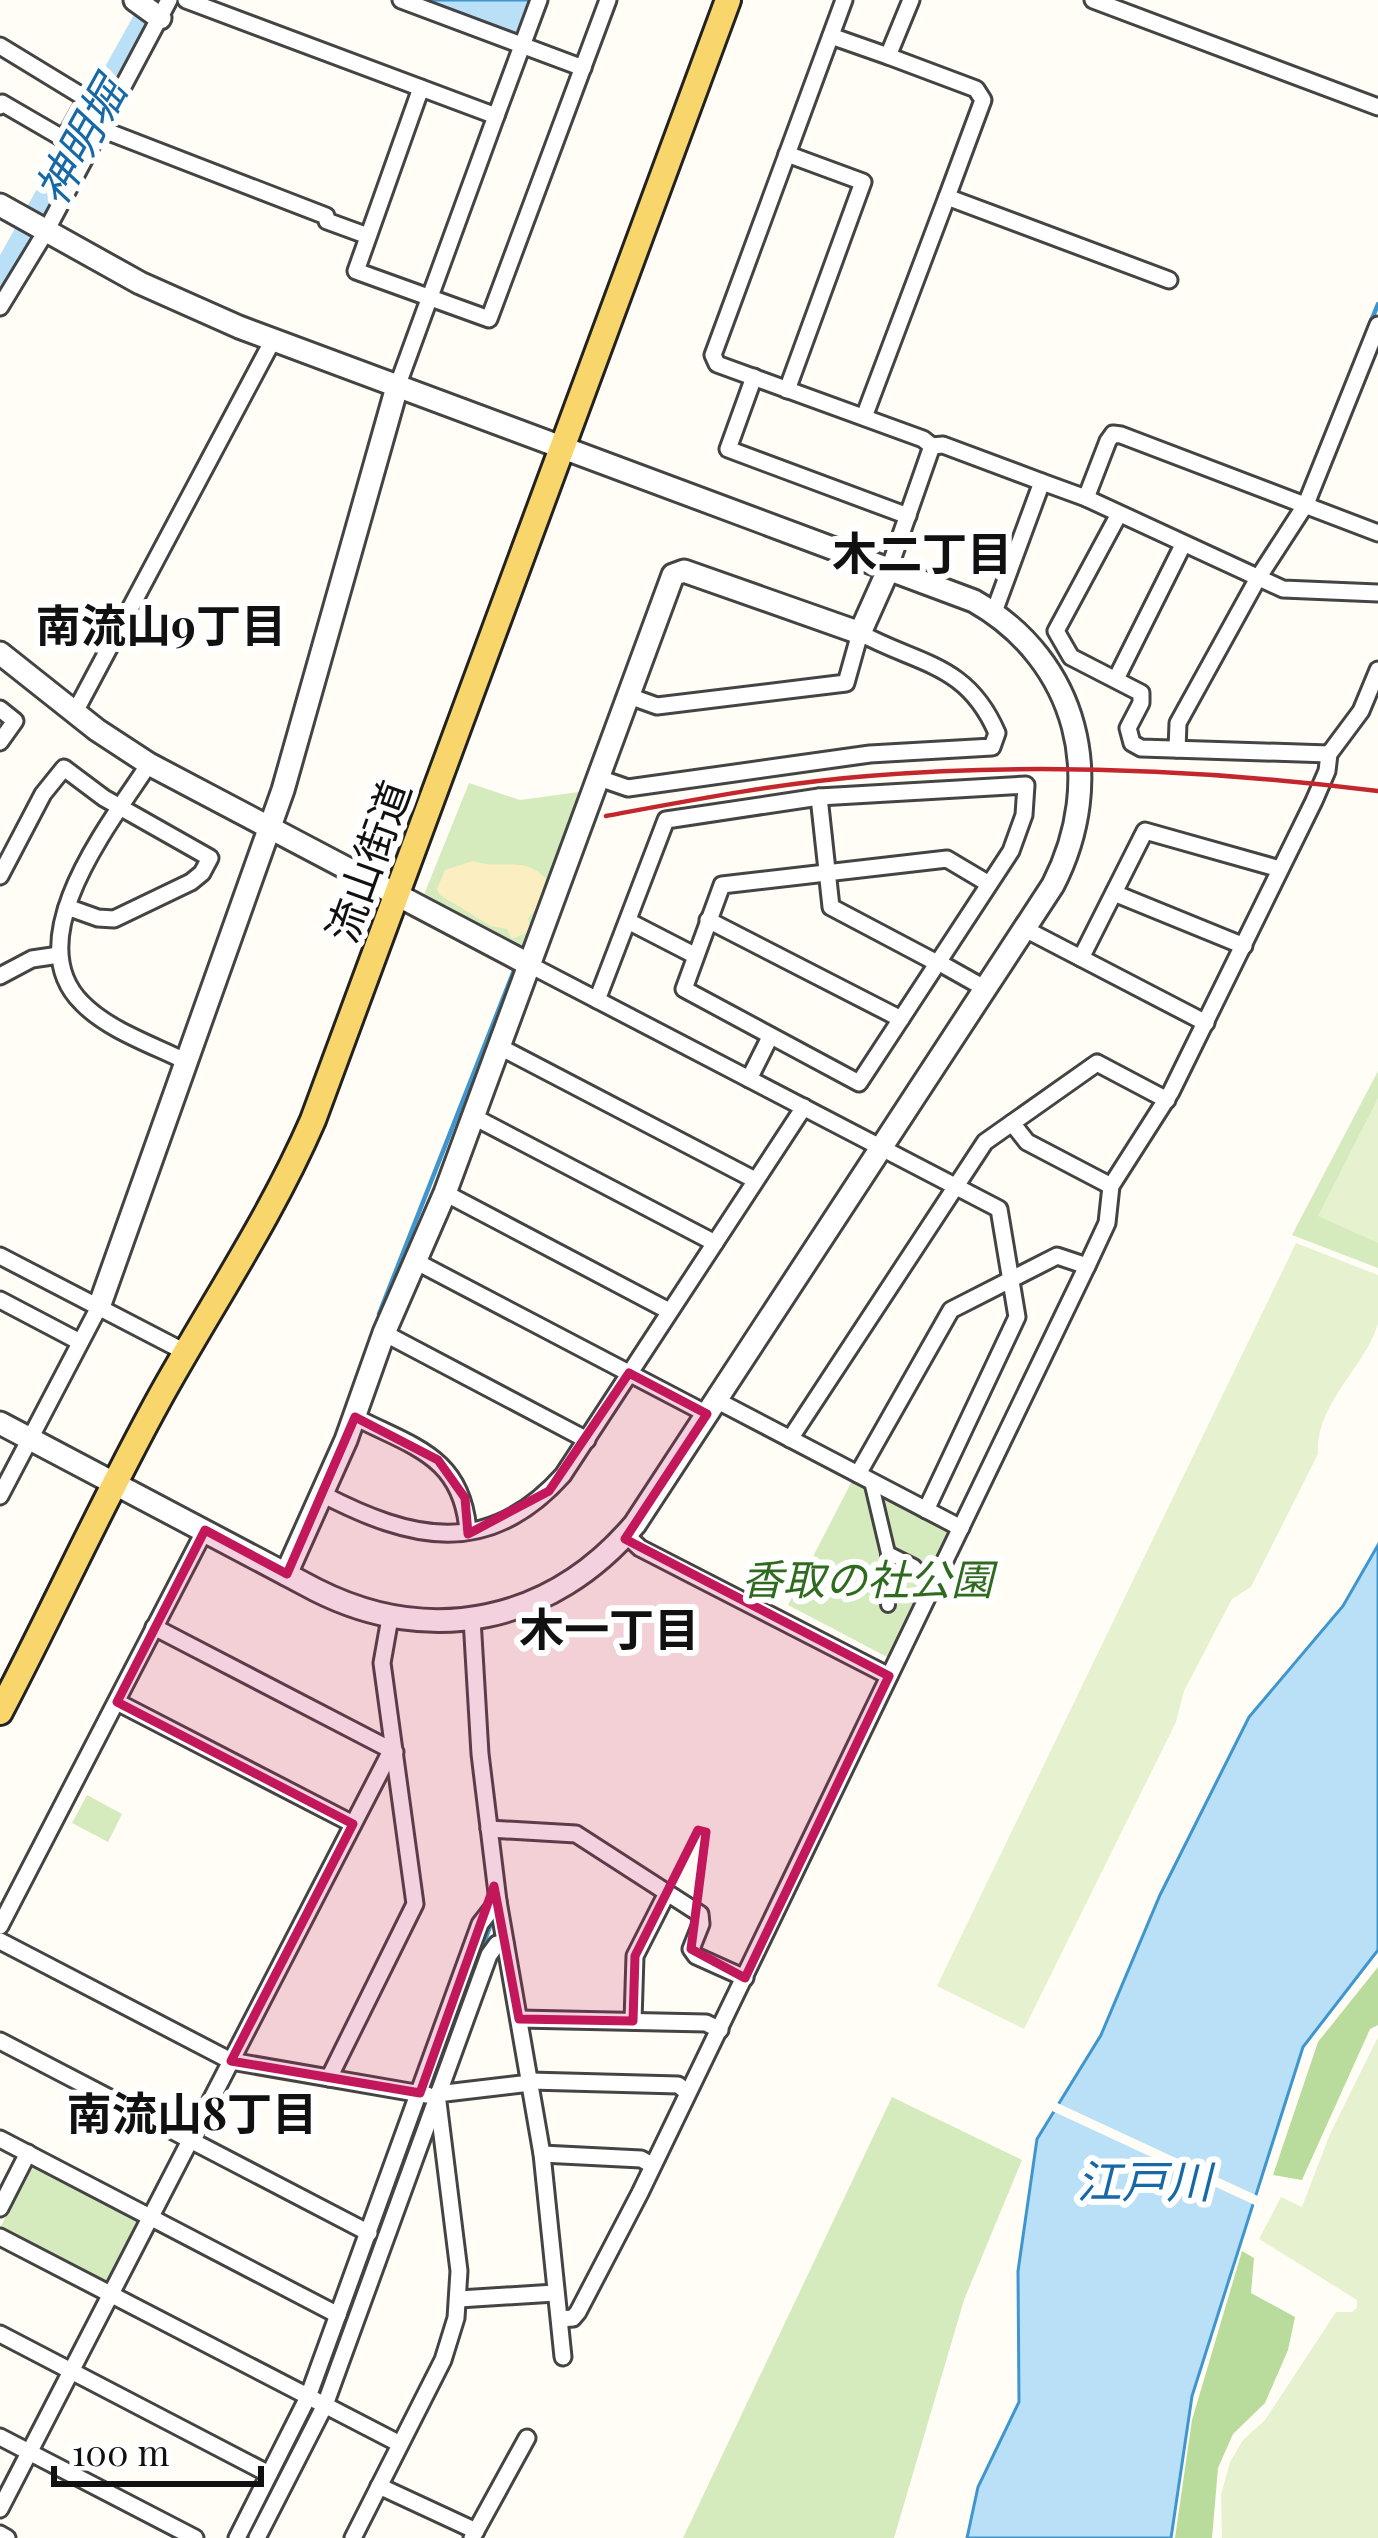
<svg xmlns="http://www.w3.org/2000/svg" width="1378" height="2538" font-family="'Playfair Display','Noto Sans JP',serif">
<style>
.green{fill:#d5ebbd}
.forest{fill:#b9dc9c}
.sand{fill:#fbeec1}
.pitch{fill:#e6f2cf}
.water{fill:#b9e0f7;stroke:#3f96cf;stroke-width:3}
.pier{fill:#fffdf5}
.lines{fill:none;stroke-linecap:round;stroke-linejoin:round}
.stream{stroke:#3f96cf;stroke-width:4.5}
.river{stroke:#b9e0f7;stroke-width:24}
.pedestrian-casing{stroke:#444;stroke-width:18}
.minor-casing{stroke:#444;stroke-width:21}
.tertiary-casing{stroke:#444;stroke-width:27}
.primary-casing{stroke:#222;stroke-width:30}
.pedestrian{stroke:#fff;stroke-width:12}
.minor{stroke:#fff;stroke-width:15}
.tertiary{stroke:#fff;stroke-width:21}
.primary{stroke:#f9d66b;stroke-width:24}
.rail{stroke:#c4262e;stroke-width:4.5}
.marked{fill:#c2185b;fill-opacity:0.2;stroke:#c2185b;stroke-width:9;stroke-linejoin:round}
.labels{text-anchor:middle;dominant-baseline:central;stroke-width:12;stroke-linejoin:round;paint-order:stroke}
.street-label{font-size:42px;fill:#111;stroke:#fff}
.park-label{font-size:42px;font-style:italic;fill:#2f6b1f;stroke:#fff}
.water-label{font-size:45px;font-style:italic;fill:#1768a6;stroke:#fff}
.neighbourhood-label{font-size:45px;font-weight:bold;fill:#111;stroke:#fff}
</style>
<rect width="100%" height="100%" fill="#fffdf5"/>
<g class="green">
<polygon points="469,783 520,800 586,791 529,945 521,948 423,897"/>
<polygon points="1378,1071 1378,1268 1292,1235"/>
<polygon points="853,1479 954,1532 904,1634 887,1657 788,1605"/>
<polygon points="87,1795 122,1814 108,1842 72,1823"/>
<polygon points="892,2097 1022,2160 964,2300 894,2538 683,2538"/>
<polygon points="33,2162 140,2220 107,2287 0,2228"/>
</g>
<g class="forest">
<polygon points="1378,1967 1378,2025 1370,2029 1302,2180 1273,2175 1318,2042"/>
<polygon points="1242,2251 1254,2258 1251,2293 1295,2317 1288,2350 1265,2403 1233,2434 1218,2468 1212,2538 1175,2538 1192,2420"/>
</g>
<path class="sand" d="M473 861C500 871 526 854 547 880L537 908 528 918 531 931 512 939 507 929 491 926 440 895 437 889 445 870Z"/>
<g class="pitch">
<polygon points="1378,1098 1378,1243 1318,1216"/>
<path d="M1296 1243 1378 1275C1378 1289 1378 1309 1378 1323 1366 1367 1315 1403 1318 1454L1251 1587 1232 1599 1184 1691 1176 1722 1024 2029 937 1986Z"/>
<polygon points="1378,2037 1378,2538 1222,2538 1221,2495 1230,2462 1243,2440 1265,2420 1336,2312 1352,2312 1357,2308 1357,2300 1259,2239 1281,2197 1302,2207 1330,2134"/>
</g>
<g class="water">
<polygon points="424,0 531,0 519,32 514,35"/>
<polygon points="1378,1545 1378,1950 1303,2047 1192,2396 1171,2538 967,2538 978,2487 1019,2402 1018,2271 1037,2139 1101,2035 1160,1895 1249,1717 1343,1606"/>
</g>
<polygon class="pier" points="1053,2101 1262,2198 1259,2207 1048,2109"/>
<g class="lines">
<g class="stream">
<polyline points="1367,331 1378,304"/>
<polyline points="522,952 535,918"/>
<polyline points="379,1314 515,968"/>
<polyline points="397,2184 493,1918"/>
</g>
<polyline class="river" points="0,280 156,0"/>
<g class="pedestrian-casing">
<g id="pedestrian">
<polyline points="871,1481 888,1553 888,1605"/>
<polyline points="888,1553 914,1566 933,1589"/>
</g>
</g>
<g class="minor-casing">
<g id="minor">
<polyline points="186,0 496,116 539,0"/>
<polyline points="401,0 583,68"/>
<polyline points="844,0 713,355 717,364 923,439 932,446 890,566"/>
<polyline points="1093,0 1378,107"/>
<polyline points="831,36 888,56 911,0"/>
<polyline points="0,46 87,99"/>
<polyline points="888,56 976,89 983,100 947,197"/>
<polyline points="421,88 356,271 489,319 608,0"/>
<polyline points="0,106 2,103 64,139 83,105"/>
<polyline points="101,129 326,216 327,221 368,236"/>
<polyline points="787,154 863,182 787,390"/>
<polyline points="0,307 45,233 169,0"/>
<polyline points="754,377 728,449 908,516"/>
<polyline points="397,387 496,116"/>
<polyline points="864,417 947,197 1169,280"/>
<polyline points="932,446 943,445 1042,482 994,612"/>
<polyline points="1042,482 1086,498 1283,589 1378,593"/>
<polyline points="1086,498 1108,441 1113,434 1121,435 1378,533"/>
<polyline points="1119,514 1056,631 1071,657 1141,693 1141,703 1128,728 1132,743 1141,748 1329,754"/>
<polyline points="1117,677 1183,545"/>
<polyline points="0,709 15,721 0,742"/>
<polyline points="75,712 273,340"/>
<polyline points="1177,749 1178,723 1258,578 1306,504 1378,325"/>
<path d="M149 764C111 822 17 939 82 1003 108 1030 153 1045 187 1062"/>
<path d="M599 778 628 788 870 754 992 747 997 733C967 663 919 665 860 633L846 683 657 706 629 696"/>
<polyline points="819,797 1026,785 1024,815 1011,851 859,1083 684,989 722,885 947,859 989,884"/>
<polyline points="0,876 43,794 64,768 104,798 210,858 202,873 191,882 114,919 98,918 67,907"/>
<polyline points="1114,893 1244,946"/>
<polyline points="708,920 901,1019"/>
<polyline points="628,921 694,955"/>
<polyline points="1025,929 1206,1023"/>
<polyline points="1081,958 1145,831 1280,869"/>
<polyline points="938,962 986,989"/>
<polyline points="530,965 999,1209 1017,1317 926,1510"/>
<polyline points="0,976 32,959 59,955"/>
<polyline points="597,1000 666,820 819,797 831,907 937,963"/>
<polyline points="500,1047 755,1180"/>
<polyline points="749,1079 770,1037"/>
<polyline points="474,1117 715,1243"/>
<polyline points="1012,1123 1097,1063 1167,1100"/>
<polyline points="445,1193 669,1311"/>
<polyline points="0,1256 185,1352"/>
<polyline points="415,1261 707,1414"/>
<polyline points="0,1300 80,1342"/>
<polyline points="384,1333 587,1440"/>
<polyline points="716,1400 961,1528"/>
<path d="M355 1417C413 1447 462 1456 468 1531"/>
<polyline points="790,1439 985,1142 1012,1123 1027,1142 1111,1186"/>
<polyline points="858,1474 951,1310 1057,1256 1087,1266 1107,1223 1111,1186 1171,1092 1314,801 1327,771 1329,754 1361,711 1378,670"/>
<path d="M322 1494C411 1540 488 1559 563 1475L804 1107"/>
<polyline points="0,1496 99,1307"/>
<polyline points="626,1535 640,1548 889,1676"/>
<polyline points="472,1619 480,1754 498,1901 542,2154 563,2357"/>
<polyline points="154,1627 395,1752"/>
<polyline points="117,1702 353,1824"/>
<polyline points="489,1829 576,1834 700,1914 701,1924 691,1949 696,1956 745,1978"/>
<polyline points="0,1926 205,1530"/>
<polyline points="0,1941 231,2061 427,2095"/>
<polyline points="519,2019 706,2023 720,2030"/>
<polyline points="633,2021 635,1956 667,1893"/>
<polyline points="0,2041 369,2233"/>
<polyline points="329,2078 415,1904 382,1663 390,1618"/>
<polyline points="530,2081 678,2085 686,2091"/>
<polyline points="0,2139 338,2315"/>
<polyline points="542,2154 641,2159 652,2165"/>
<polyline points="0,2208 28,2153"/>
<polyline points="0,2237 400,2444"/>
<polyline points="459,2299 555,2293"/>
<polyline points="560,2319 573,2318 578,2312 640,2193 1087,1266"/>
<polyline points="0,2334 269,2474"/>
<polyline points="0,2437 195,2538"/>
<polyline points="379,2486 476,2531"/>
<polyline points="0,2509 391,1751"/>
<polyline points="0,2534 7,2538"/>
<polyline points="237,2538 308,2397 480,1924 498,1901"/>
<polyline points="257,2538 325,2405 489,1955 497,1944 505,1943"/>
<polyline points="353,2538 443,2360 456,2318 459,2271 437,2094 530,2083"/>
<polyline points="472,2538 527,2438"/>
</g>
</g>
<g class="tertiary-casing">
<g id="tertiary">
<polyline points="135,0 160,18"/>
<path d="M0 205 140 283 239 327 974 601C1079 661 1107 780 1053 885L635 1524C552 1622 431 1648 316 1590L0 1423"/>
<polyline points="0,653 97,730 149,764 530,965"/>
<polyline points="99,1307 283,790 397,387"/>
<polyline points="286,1574 346,1440 384,1333 445,1193 673,575 684,571 860,633 890,566"/>
</g>
</g>
<g class="primary-casing">
<path id="primary" d="M0 1712C54 1609 102 1503 158 1401 210 1307 270 1219 313 1120L728 0"/>
</g>
<use href="#pedestrian" class="pedestrian"/>
<use href="#minor" class="minor"/>
<use href="#tertiary" class="tertiary"/>
<use href="#primary" class="primary"/>
<path class="rail" d="M606 816C692 800 780 783 868 776 1038 762 1208 770 1378 791"/>
</g>
<path class="marked" d="M629 1373 707 1414 625 1539 889 1676 745 1978 691 1949 706 1832 698 1830 635 1956 633 2021 519 2019 494 1886 420 2093 231 2061 353 1824 117 1702 205 1530 287 1574 355 1417 438 1460 465 1498 468 1534 549 1491Z"/>
<g class="labels">
<g class="street-label">
<text transform="translate(367 861) rotate(-70)">流山街道</text>
</g>
<g class="park-label">
<text x="867" y="1578">香取の社公園</text>
</g>
<g class="water-label">
<text transform="translate(78 140) rotate(-61)">神明堀</text>
<text x="1144" y="2179">江戸川</text>
</g>
<g class="neighbourhood-label">
<text x="922" y="551">木二丁目</text>
<text x="161" y="623">南流山9丁目</text>
<text x="609" y="1627">木一丁目</text>
<text x="192" y="2111">南流山8丁目</text>
</g>
</g>
<path d="M54 2466v18h207v-18" fill="none" stroke="#111111" stroke-width="6"/>
<text x="72" y="2466" font-size="36" fill="#111111" stroke="#ffffff" stroke-width="9" paint-order="stroke">100 m</text>
</svg>
